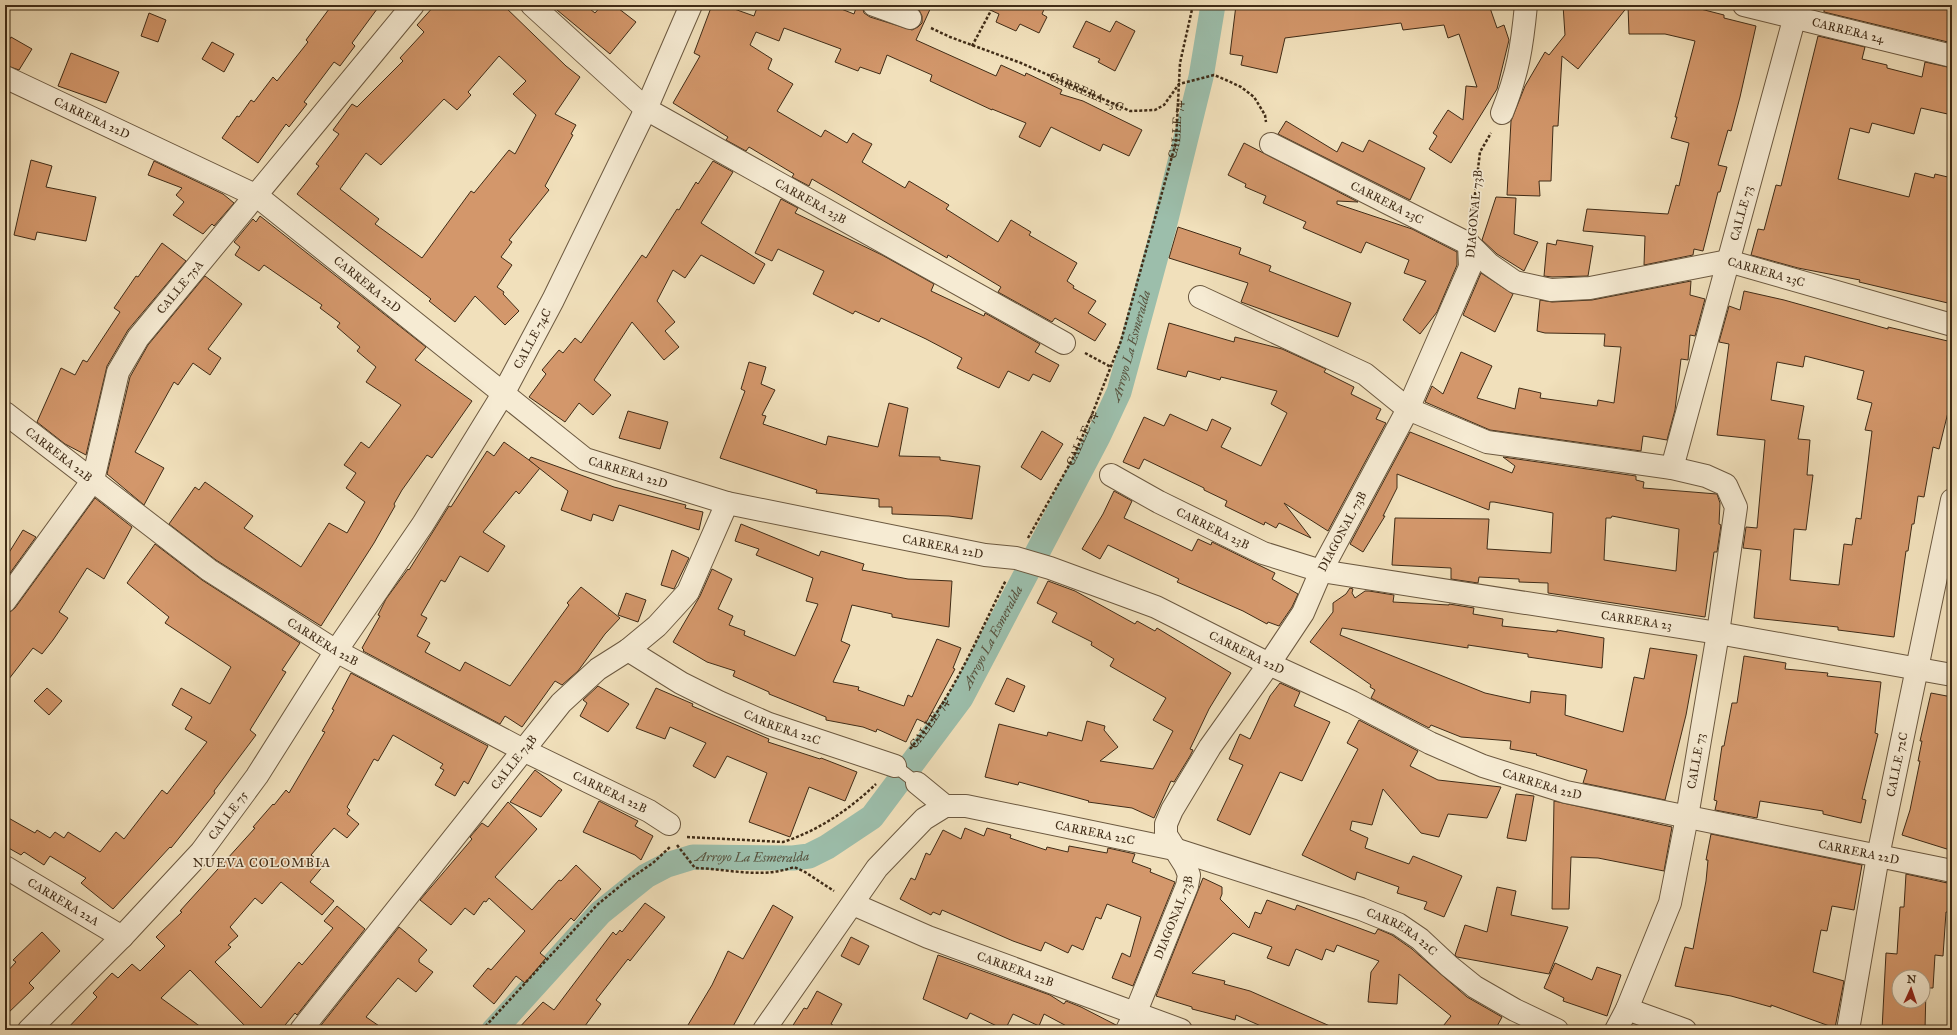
<svg xmlns="http://www.w3.org/2000/svg" width="1957" height="1035" font-family="'IM FELL Great Primer',serif">
<style>
.lines{fill:none;stroke-linecap:round;stroke-linejoin:round}
.canal{stroke:#9cbeab;stroke-width:25}
.building{fill:#d3976b;stroke:#402c17;fill-rule:evenodd}
.lane-casing{stroke:#6c5940;stroke-width:14}
.street-casing{stroke:#6c5940;stroke-width:24}
.path{stroke:#402c17;stroke-width:2.5;stroke-dasharray:3 2;stroke-linecap:butt}
.lane{stroke:#f6ebd3;stroke-width:12}
.street{stroke:#f6ebd3;stroke-width:22}
.labels{text-anchor:middle;dominant-baseline:central;stroke-width:3.5;stroke-linejoin:round;paint-order:stroke}
.street-label{font-size:12px;fill:#402c17;stroke:#f6ebd3}
.water-label{font-size:13px;font-style:italic;fill:#57503c;stroke:#f6ebd3}
.neighbourhood-label{font-size:13px;letter-spacing:1px;fill:#402c17;stroke:#f6ebd3}
</style>
<rect width="100%" height="100%" fill="#f1e0bb"/>
<filter id="stains"><feTurbulence type="fractalNoise" baseFrequency=".005" numOctaves="4"/><feColorMatrix values="0 0 0 0 .2 0 0 0 0 .09 0 0 0 0 .02 0 0 0 .5 -.17"/></filter>
<radialGradient id="worn" r=".72"><stop offset=".6" stop-color="#630" stop-opacity="0"/><stop offset="1" stop-color="#630" stop-opacity=".3"/></radialGradient>
<g class="lines">
<path class="canal" id="s1" d="M494 1030 600 913 646 876 667 865 693 857 793 858 809 856 827 847 872 817 961 698 1098 437 1119 392 1165 223 1201 77 1213 5"/>
</g>
<g class="building">
<polygon points="332,5 380,5 352,43 355,46 340,66 334,62 304,102 307,104 289,127 286,124 258,163 222,138 237,116 239,117 251,100 254,102 273,77 277,81 308,42 306,40"/>
<path d="M435 5H503L566 66 580 77 555 114 576 125 571 134 573 135 545 186 549 190 509 240 512 242 501 257 512 265 497 287 504 292 503 294 519 311 505 325 475 296 455 322 429 301 431 299 297 194 319 166 316 164 339 134 333 130 352 104 357 107 403 61 400 58 424 32 417 25ZM499 56 526 81 513 94 536 115 515 154 509 150 474 193 471 191 422 258 375 224 379 219 340 189 366 153 381 165 444 99 457 110 471 95 468 92Z"/>
<polygon points="551,5 585,5 595,13 602,5 614,5 636,22 610,54"/>
<polygon points="712,5 723,5 754,16 758,5 831,5 854,14 857,5 862,5 864,13 870,17 912,30 918,27 922,23 922,16 919,10 911,5 932,5 916,40 996,76 1001,65 1025,76 1026,73 1062,90 1060,94 1083,101 1142,130 1129,156 1103,144 1100,151 1051,127 1040,147 1019,137 1026,123 992,109 992,110 930,81 932,75 887,55 880,74 860,67 858,71 835,62 841,49 784,28 779,41 756,32 750,45 772,59 768,69 793,84 777,111 821,137 825,130 847,143 853,133 862,139 872,144 862,162 905,188 909,181 949,205 946,209 998,242 1011,220 1031,232 1029,235 1077,263 1067,281 1074,286 1073,288 1096,301 1088,313 1106,324 1095,341 1055,318 1052,322 998,292 1001,287 948,255 947,258 812,179 809,186 792,177 794,174 749,147 746,151 726,140 728,137 673,103 700,56 694,53"/>
<polygon points="979,5 1046,5 1042,14 1047,17 1039,33 1020,24 1016,31 996,22 999,14"/>
<polygon points="1236,5 1489,5 1497,28 1504,25 1509,40 1497,89 1451,163 1429,149 1437,136 1433,133 1448,110 1463,120 1466,86 1477,87 1459,34 1448,38 1444,25 1403,30 1401,23 1285,38 1277,73 1241,65 1243,56 1230,54"/>
<polygon points="1563,5 1685,5 1724,15 1724,18 1756,26 1740,97 1731,131 1728,130 1718,165 1727,167 1720,192 1718,192 1703,251 1694,249 1693,255 1644,265 1645,236 1583,231 1587,209 1668,214 1676,185 1679,186 1689,143 1671,138 1677,117 1675,117 1695,41 1665,34 1629,34 1628,6 1578,69 1562,56 1558,126 1553,126 1551,181 1539,181 1540,196 1507,195 1511,121 1525,86 1545,52 1549,55 1565,35"/>
<polygon points="1824,5 1952,5 1952,43 1824,12"/>
<polygon points="149,13 166,20 158,42 141,36"/>
<polygon points="1086,21 1110,32 1116,21 1135,31 1115,71 1098,62 1100,59 1073,47"/>
<polygon points="1818,36 1865,47 1862,59 1887,65 1887,68 1922,77 1925,62 1952,68 1952,115 1921,108 1914,134 1872,123 1869,133 1850,128 1838,179 1909,197 1915,173 1934,178 1935,174 1952,178 1952,304 1859,282 1860,280 1798,268 1751,255 1758,229 1764,230 1776,185 1781,186"/>
<polygon points="11,37 32,49 19,70 5,65 5,47"/>
<polygon points="212,42 234,54 224,72 202,59"/>
<polygon points="71,53 119,72 106,103 58,86"/>
<polygon points="1286,121 1337,152 1342,142 1363,152 1369,140 1425,168 1410,200 1278,134"/>
<polygon points="1244,143 1358,202 1337,201 1337,204 1412,229 1457,252 1457,265 1437,312 1420,334 1403,320 1426,281 1404,273 1409,260 1366,242 1361,253 1303,228 1306,222 1263,203 1266,196 1245,187 1246,184 1228,175"/>
<polygon points="31,160 52,166 46,187 96,197 86,241 37,232 35,240 14,235"/>
<polygon points="154,161 223,194 234,203 214,226 212,224 203,234 173,215 184,202 176,195 182,188 148,175"/>
<polygon points="713,161 733,172 701,223 765,264 754,284 701,255 685,278 673,270 657,301 675,322 665,331 679,347 664,360 632,322 594,380 611,395 593,415 579,403 565,422 529,397 546,374 542,370 559,350 563,353 575,338 581,343 642,255 646,258 677,209 679,210 696,182 698,184"/>
<polygon points="1496,197 1516,198 1514,234 1538,242 1524,271 1497,254 1482,240"/>
<polygon points="781,199 798,208 795,213 882,255 934,284 931,291 984,316 985,313 1040,344 1035,352 1059,365 1050,382 1033,374 1029,381 1008,371 999,388 957,368 962,358 926,339 881,318 879,322 855,311 853,314 813,294 824,271 778,249 772,261 755,253"/>
<polygon points="260,216 426,347 415,360 472,401 432,458 427,455 402,490 394,504 395,506 374,543 321,626 216,560 169,524 195,487 199,490 205,482 253,516 244,528 301,567 329,523 347,533 365,502 346,488 356,473 344,465 361,442 369,448 401,405 366,382 376,367 357,351 360,347 337,327 340,323 320,308 322,305 264,265 259,271 235,255 240,247 234,242 253,219 256,222"/>
<polygon points="1178,227 1241,248 1239,254 1271,266 1269,271 1351,303 1338,337 1241,302 1248,283 1169,258"/>
<polygon points="1557,240 1593,246 1588,276 1552,277 1544,276 1547,243 1556,245"/>
<polygon points="162,243 186,261 128,330 107,366 86,455 65,444 37,422 61,368 75,375 83,360 87,362 120,312 114,308 136,276 138,277"/>
<polygon points="1481,273 1513,294 1495,332 1463,315"/>
<polygon points="205,276 242,304 208,349 221,358 210,375 193,363 178,385 174,382 135,452 164,468 144,505 107,474 130,377 148,345"/>
<polygon points="1691,281 1690,295 1705,299 1695,336 1690,335 1688,360 1681,359 1675,410 1667,440 1643,436 1641,451 1490,430 1425,402 1432,386 1443,394 1461,352 1492,366 1477,398 1515,409 1519,388 1541,393 1540,398 1597,406 1598,400 1614,403 1621,347 1604,346 1605,334 1545,333 1537,331 1540,300 1552,302 1592,300"/>
<path d="M1744 291 1784 300 1888 329V327L1952 342V396L1939 449 1933 447 1924 497 1918 496 1914 524H1912L1908 551H1906L1894 637 1838 630V627L1754 618 1761 550 1743 548 1746 527 1757 528 1765 440 1717 435 1729 344 1719 342 1729 306 1740 310ZM1805 356 1864 371 1857 399 1872 403 1865 430 1872 431 1861 519 1856 518 1852 545 1844 544 1839 585 1790 580 1794 529 1806 530 1813 475H1807L1810 440 1798 439 1804 406 1771 400 1777 362 1803 367Z"/>
<polygon points="1169,323 1234,342 1235,337 1282,349 1326,369 1324,372 1354,387 1351,394 1381,409 1376,419 1386,423 1328,531 1284,503 1311,538 1279,523 1276,528 1265,522 1264,525 1225,506 1227,501 1204,490 1204,488 1144,459 1139,469 1123,462 1144,417 1164,426 1170,414 1207,431 1212,419 1231,428 1221,447 1261,466 1287,413 1271,404 1277,391 1221,377 1220,380 1188,371 1186,377 1157,369"/>
<polygon points="749,362 766,367 761,384 775,390 762,415 766,416 763,424 826,445 828,436 878,447 889,403 908,408 899,456 940,457 940,460 980,466 972,519 949,516 892,514 892,507 879,507 879,499 816,493 817,490 720,458 745,391 741,389"/>
<polygon points="628,411 668,422 660,449 619,438"/>
<polygon points="1042,431 1063,444 1041,480 1021,467"/>
<path d="M1410 432 1512 473 1515 466 1503 457 1636 476V480L1644 482 1643 488 1717 494 1720 503 1719 524 1721 525 1717 552H1714L1705 617 1548 593V583L1519 582V579L1479 577 1478 583 1451 579V568L1392 565 1395 518 1489 519 1487 549 1551 553 1553 513 1494 502H1490L1489 510 1397 474V488L1383 516H1385L1363 552 1350 544ZM1612 516 1679 529 1676 571 1604 560 1606 518H1611Z"/>
<polygon points="504,442 540,468 519,494 516,491 483,532 505,546 488,572 460,556 445,582 441,580 421,615 427,618 417,636 430,643 425,652 460,671 465,662 510,686 569,605 567,603 581,587 620,618 605,634 578,671 562,685 555,681 522,727 505,716 500,724 363,651 364,650 362,648 380,616 378,615 386,599 408,569 409,570 449,506 451,507 487,451 494,456"/>
<polygon points="531,457 614,487 686,505 685,508 703,512 699,530 619,505 613,521 593,514 591,521 561,510 568,491 529,460"/>
<polygon points="1114,491 1132,501 1124,518 1192,551 1198,539 1211,545 1212,542 1275,573 1272,579 1298,594 1292,607 1279,626 1268,622 1267,624 1243,611 1177,582 1179,579 1108,545 1100,559 1082,549 1103,514"/>
<polygon points="95,498 132,527 104,579 87,568 59,612 68,618 53,640 42,654 33,648 5,684 5,613 10,612 15,608"/>
<polygon points="741,524 819,556 821,551 864,564 862,570 908,579 952,581 949,627 892,617 892,614 852,605 841,641 850,645 833,682 859,687 858,690 904,706 908,695 912,697 937,639 961,648 953,668 955,669 926,723 917,719 906,742 877,729 876,732 863,727 826,720 826,717 769,694 769,692 733,676 735,671 707,662 673,642 700,596 712,569 732,579 718,609 733,616 729,625 745,631 744,635 795,656 818,604 806,601 813,578 756,555 759,549 735,541"/>
<polygon points="23,530 36,537 5,580 5,559"/>
<polygon points="155,544 202,580 300,643 282,670 286,672 250,730 256,735 214,791 215,793 171,848 170,847 113,909 81,883 86,878 50,856 44,865 24,852 21,855 5,846 5,816 35,833 37,830 50,838 55,832 64,838 68,832 100,852 116,832 124,839 162,790 167,794 207,742 185,729 192,717 172,705 181,688 210,704 231,667 165,623 169,617 127,583"/>
<polygon points="672,550 689,558 674,589 661,585"/>
<polygon points="1048,581 1075,591 1135,624 1137,621 1155,631 1157,628 1231,673 1209,709 1190,749 1193,750 1190,756 1174,782 1171,781 1154,818 1132,808 1088,802 1089,801 1019,782 1018,785 985,777 999,724 1047,736 1048,732 1082,741 1087,721 1105,726 1104,730 1118,747 1100,761 1153,769 1173,731 1153,720 1166,698 1110,666 1114,659 1091,645 1092,642 1052,622 1057,613 1037,603"/>
<polygon points="1350,588 1353,589 1352,593 1355,598 1365,591 1369,591 1394,595 1393,602 1449,605 1449,604 1474,608 1473,614 1503,619 1502,626 1557,632 1557,630 1604,638 1602,668 1528,657 1528,654 1468,645 1468,648 1342,628 1340,635 1485,693 1530,703 1531,691 1566,695 1565,715 1623,732 1634,677 1644,679 1650,648 1697,655 1686,715 1665,800 1583,783 1587,770 1536,755 1537,754 1510,749 1511,741 1461,737 1431,725 1429,728 1371,698 1375,690 1370,687 1371,685 1310,642 1333,612 1333,603 1346,594"/>
<polygon points="626,593 646,600 638,622 618,615"/>
<polygon points="1744,656 1786,663 1785,669 1828,673 1827,676 1881,682 1875,733 1878,734 1862,799 1866,800 1861,823 1823,814 1823,811 1760,801 1757,818 1715,810 1717,801 1714,800 1722,746 1724,746 1732,703 1737,703"/>
<polygon points="351,673 488,746 468,784 464,781 455,796 435,785 444,770 440,768 443,764 393,735 378,761 374,759 347,807 350,810 347,814 359,824 347,838 334,828 311,855 324,865 310,882 334,901 322,915 281,882 262,904 255,898 230,927 238,936 228,945 231,947 215,962 261,1008 299,962 302,965 333,928 324,921 337,906 365,929 297,1015 295,1013 281,1030 249,1030 190,970 161,998 205,1030 66,1030 97,997 93,993 112,973 118,978 132,964 140,971 165,946 156,937 182,912 180,911 255,828 253,827 273,804 274,805 286,790 289,793 325,732 322,731 334,710 332,709"/>
<polygon points="1007,678 1025,686 1014,712 995,704"/>
<polygon points="1280,683 1300,692 1294,706 1330,722 1302,781 1280,772 1250,835 1217,820 1243,765 1229,759 1240,734 1250,739 1270,696"/>
<polygon points="598,686 629,704 608,732 580,716 587,703 583,700"/>
<polygon points="47,688 62,701 49,715 34,701"/>
<polygon points="656,688 693,704 692,706 769,739 768,742 820,759 821,758 857,772 845,801 809,787 790,837 749,822 767,773 727,756 715,778 693,766 706,743 670,727 665,739 636,728"/>
<polygon points="1931,693 1952,697 1952,845 1950,850 1902,835 1910,810 1920,761 1918,761 1922,741 1920,741"/>
<polygon points="1359,720 1418,751 1410,766 1438,780 1501,787 1487,818 1448,814 1439,837 1421,833 1383,789 1372,825 1352,821 1350,830 1368,838 1365,848 1409,864 1413,856 1462,876 1444,917 1424,909 1427,902 1397,893 1399,887 1357,872 1355,880 1302,855 1358,749 1347,743"/>
<polygon points="535,770 562,790 541,817 510,802"/>
<polygon points="1516,794 1534,796 1526,841 1507,838"/>
<polygon points="599,801 638,821 635,826 653,836 641,860 635,855 583,832"/>
<polygon points="1554,801 1672,827 1664,871 1598,858 1571,857 1569,909 1552,909"/>
<polygon points="508,802 537,829 495,877 532,910 559,880 561,881 576,865 601,889 574,921 571,918 540,953 546,958 525,983 516,976 494,1004 473,986 488,968 491,970 525,931 489,898 486,902 484,901 474,915 465,908 451,925 420,900 472,839 470,837 482,823 488,827"/>
<polygon points="965,828 984,836 987,828 1011,835 1010,838 1046,850 1047,847 1068,852 1069,846 1107,853 1108,848 1135,854 1132,862 1151,869 1150,872 1175,882 1133,986 1112,978 1122,953 1130,957 1141,917 1107,904 1101,919 1096,917 1083,950 1072,945 1068,953 1045,942 1041,951 1013,941 942,910 940,915 933,912 931,915 900,899 911,878 915,880 926,853 930,855 943,830 961,839"/>
<polygon points="1711,834 1862,865 1854,910 1832,906 1827,931 1821,930 1813,972 1844,981 1835,1028 1771,1005 1771,1007 1731,996 1675,986 1685,947 1693,949 1706,881 1708,860 1706,860"/>
<path d="M1906 874 1952 884V912H1946L1943 956 1935 955 1933 988H1926L1925 1030H1882L1886 953 1897 954 1900 907H1904ZM1899 977H1923V1001H1899Z"/>
<polygon points="1203,878 1222,887 1222,894 1220,899 1249,928 1255,912 1261,914 1267,900 1295,910 1297,905 1375,934 1378,929 1392,935 1412,949 1467,997 1502,1017 1495,1030 1440,1030 1451,1016 1399,974 1397,1004 1368,1002 1371,972 1379,961 1337,945 1334,952 1326,949 1322,960 1296,949 1289,966 1267,958 1272,947 1233,933 1192,973 1225,981 1224,984 1250,991 1339,1030 1270,1030 1236,1015 1235,1020 1192,1009 1192,1007 1156,996"/>
<polygon points="1497,887 1516,891 1511,915 1568,927 1549,974 1457,957 1455,955 1465,925 1487,932"/>
<polygon points="645,903 665,917 630,961 628,959 596,1000 601,1004 582,1030 517,1030 543,1002 554,1010 613,932 616,935 620,930 622,932"/>
<polygon points="773,905 793,917 731,1030 685,1030 712,985 728,951 743,959"/>
<polygon points="399,927 427,950 419,959 419,962 433,972 416,992 398,978 366,1017 385,1030 318,1029"/>
<polygon points="42,932 60,951 29,983 34,988 5,1016 5,974 16,962 13,960"/>
<polygon points="851,937 869,946 859,965 841,956"/>
<polygon points="938,955 1050,995 1064,1004 1066,1001 1081,1007 1116,1025 1115,1030 1074,1030 1044,1014 1039,1026 1013,1014 1005,1030 970,1013 967,1019 923,999"/>
<polygon points="1555,963 1592,980 1597,967 1621,975 1607,1016 1563,1001 1564,998 1544,988"/>
<polygon points="817,991 842,1004 831,1024 841,1030 790,1030 804,1008 807,1009"/>
</g>
<g class="lines">
<g class="lane-casing">
<polyline id="lane" points="895,766 917,783"/>
</g>
<g class="street-casing">
<g id="street">
<path id="s5" d="M532 5 646 109 1064 343"/>
<polyline points="874,5 910,18"/>
<path id="s6" d="M1744 5 1952 56"/>
<path id="s7" d="M5 77 257 196 585 459 727 503 985 555 1016 558 1050 568 1156 607 1269 664 1352 702 1430 743 1483 766 1566 792 1952 871"/>
<path d="M1502 113C1518 73 1522 47 1526 5"/>
<path id="s8" d="M1271 144 1469 244 1489 264 1515 282 1551 290 1590 288 1728 261 1952 325"/>
<polyline points="1200,297 1365,374 1408,409 1487,442 1672,468 1706,476 1726,485 1736,507 1718,633 1687,817 1670,903 1627,1009 1616,1030"/>
<path id="s9" d="M5 413 209 570 336 651 523 750 649 811 669 824"/>
<path id="s10" d="M1672 468 1798 5"/>
<path id="s11" d="M1111 475 1159 502 1263 553 1321 571 1718 633 1952 675"/>
<path id="s12" d="M5 601 93 480 118 372 138 338 413 5"/>
<path id="s13" d="M628 650 681 683 719 702 769 724 895 766"/>
<path id="s14" d="M917 783 945 806H966L1174 849 1361 909 1398 924 1420 939 1449 966 1475 987 1515 1010 1557 1030"/>
<path id="s15" d="M5 867 122 937"/>
<path id="s16" d="M853 904 928 937 1181 1030"/>
<polyline points="1627,1009 1685,1030"/>
<path id="s17" d="M29 1030 122 937 201 852 257 776 336 651 423 524 503 394 553 300 646 109 691 5"/>
<path id="s18" d="M301 1030 561 703 598 669 628 650 657 626 688 592 727 503"/>
<polyline points="764,1030 877,868 924,819 945,806"/>
<path id="s19" d="M1127 1030 1135 1014 1187 886 1189 875 1185 865 1166 835V824L1172 810 1210 747 1269 664 1303 613 1321 571 1408 409 1470 267 1469 244"/>
<path id="s20" d="M1848 1030 1878 856 1952 500"/>
</g>
</g>
<g class="path">
<path id="s2" d="M931 28 950 37 1021 63 1130 111 1155 110 1164 105 1179 84 1214 75 1226 80 1241 87 1254 97 1265 115 1266 122"/>
<polyline points="972,46 994,5"/>
<polyline points="1472,220 1480,152 1491,133"/>
<polyline points="1085,353 1111,367"/>
<path id="s3" d="M1028 538 1072 460 1091 417 1121 341 1176 142 1180 63 1193 5"/>
<path id="s4" d="M910 749C952 699 977 638 1006 580"/>
<path d="M687 837 783 842C818 831 850 809 876 784"/>
<path d="M677 845 695 868C729 869 761 879 794 867L805 872 834 891"/>
<polyline points="482,1030 597,905 625,882 653,863 671,846"/>
</g>
<use href="#lane" class="lane"/>
<use href="#street" class="street"/>
</g>
<g class="labels">
<g class="street-label">
<text stroke="none"><textPath href="#s6" startOffset="107">CARRERA 24</textPath></text>
<text stroke="none"><textPath href="#s2" startOffset="168">CARRERA 23C</textPath></text>
<text stroke="none"><textPath href="#s7" startOffset="96">CARRERA 22D</textPath></text>
<text stroke="none"><textPath href="#s3" startOffset="437">CALLE 74</textPath></text>
<text stroke="none"><textPath href="#s5" startOffset="343">CARRERA 23B</textPath></text>
<text stroke="none"><textPath href="#s8" startOffset="130">CARRERA 23C</textPath></text>
<text stroke="none"><textPath href="#s10" startOffset="264">CALLE 73</textPath></text>
<text transform="translate(1474 214) rotate(-85)">DIAGONAL 73B</text>
<text stroke="none"><textPath href="#s8" startOffset="538">CARRERA 23C</textPath></text>
<text stroke="none"><textPath href="#s7" startOffset="420">CARRERA 22D</textPath></text>
<text stroke="none"><textPath href="#s12" startOffset="366">CALLE 75A</textPath></text>
<text stroke="none"><textPath href="#s17" startOffset="859">CALLE 74C</textPath></text>
<text stroke="none"><textPath href="#s3" startOffset="113">CALLE 74</textPath></text>
<text stroke="none"><textPath href="#s9" startOffset="68">CARRERA 22B</textPath></text>
<text stroke="none"><textPath href="#s7" startOffset="744">CARRERA 22D</textPath></text>
<text stroke="none"><textPath href="#s11" startOffset="115">CARRERA 23B</textPath></text>
<text stroke="none"><textPath href="#s19" startOffset="567">DIAGONAL 73B</textPath></text>
<text stroke="none"><textPath href="#s7" startOffset="1068">CARRERA 22D</textPath></text>
<text stroke="none"><textPath href="#s11" startOffset="551">CARRERA 23</textPath></text>
<text stroke="none"><textPath href="#s9" startOffset="392">CARRERA 22B</textPath></text>
<text stroke="none"><textPath href="#s7" startOffset="1392">CARRERA 22D</textPath></text>
<text stroke="none"><textPath href="#s4" startOffset="32">CALLE 74</textPath></text>
<text stroke="none"><textPath href="#s13" startOffset="173">CARRERA 22C</textPath></text>
<text transform="translate(1696 761) rotate(-80)">CALLE 73</text>
<text stroke="none"><textPath href="#s18" startOffset="342">CALLE 74B</textPath></text>
<text stroke="none"><textPath href="#s20" startOffset="270">CALLE 72C</textPath></text>
<text stroke="none"><textPath href="#s7" startOffset="1716">CARRERA 22D</textPath></text>
<text stroke="none"><textPath href="#s9" startOffset="716">CARRERA 22B</textPath></text>
<text stroke="none"><textPath href="#s17" startOffset="293">CALLE 75</textPath></text>
<text stroke="none"><textPath href="#s14" startOffset="189">CARRERA 22C</textPath></text>
<text stroke="none"><textPath href="#s7" startOffset="2040">CARRERA 22D</textPath></text>
<text stroke="none"><textPath href="#s15" startOffset="68">CARRERA 22A</textPath></text>
<text stroke="none"><textPath href="#s19" startOffset="122">DIAGONAL 73B</textPath></text>
<text stroke="none"><textPath href="#s14" startOffset="513">CARRERA 22C</textPath></text>
<text stroke="none"><textPath href="#s16" startOffset="175">CARRERA 22B</textPath></text>
</g>
<g class="water-label">
<text stroke="none"><textPath href="#s1" startOffset="999">Arroyo La Esmeralda</textPath></text>
<text stroke="none"><textPath href="#s1" startOffset="675">Arroyo La Esmeralda</textPath></text>
<text stroke="none"><textPath href="#s1" startOffset="327">Arroyo La Esmeralda</textPath></text>
</g>
<g class="neighbourhood-label">
<text x="262" y="863">NUEVA COLOMBIA</text>
</g>
</g>
<rect width="1957" height="1035" fill="none" stroke="#f1e0bb" stroke-width="20"/>
<rect x="6" y="6" width="1945" height="1023" fill="none" stroke="#402c17" stroke-width="2"/>
<rect x="10" y="10" width="1937" height="1015" fill="none" stroke="#402c17"/>
<g transform="translate(1911 989) rotate(3)"><circle r="19" fill="#f6ebd3" stroke="#ad9f88"/>
<path d="M0-3L7 15L0 10L-7 15Z" fill="#8f2418"/>
<text y="-6" font-size="11" font-weight="bold" text-anchor="middle" fill="#402c17">N</text>
</g>
<rect width="100%" height="100%" filter="url(#stains)"/>
<rect width="100%" height="100%" fill="url(#worn)"/>
</svg>
